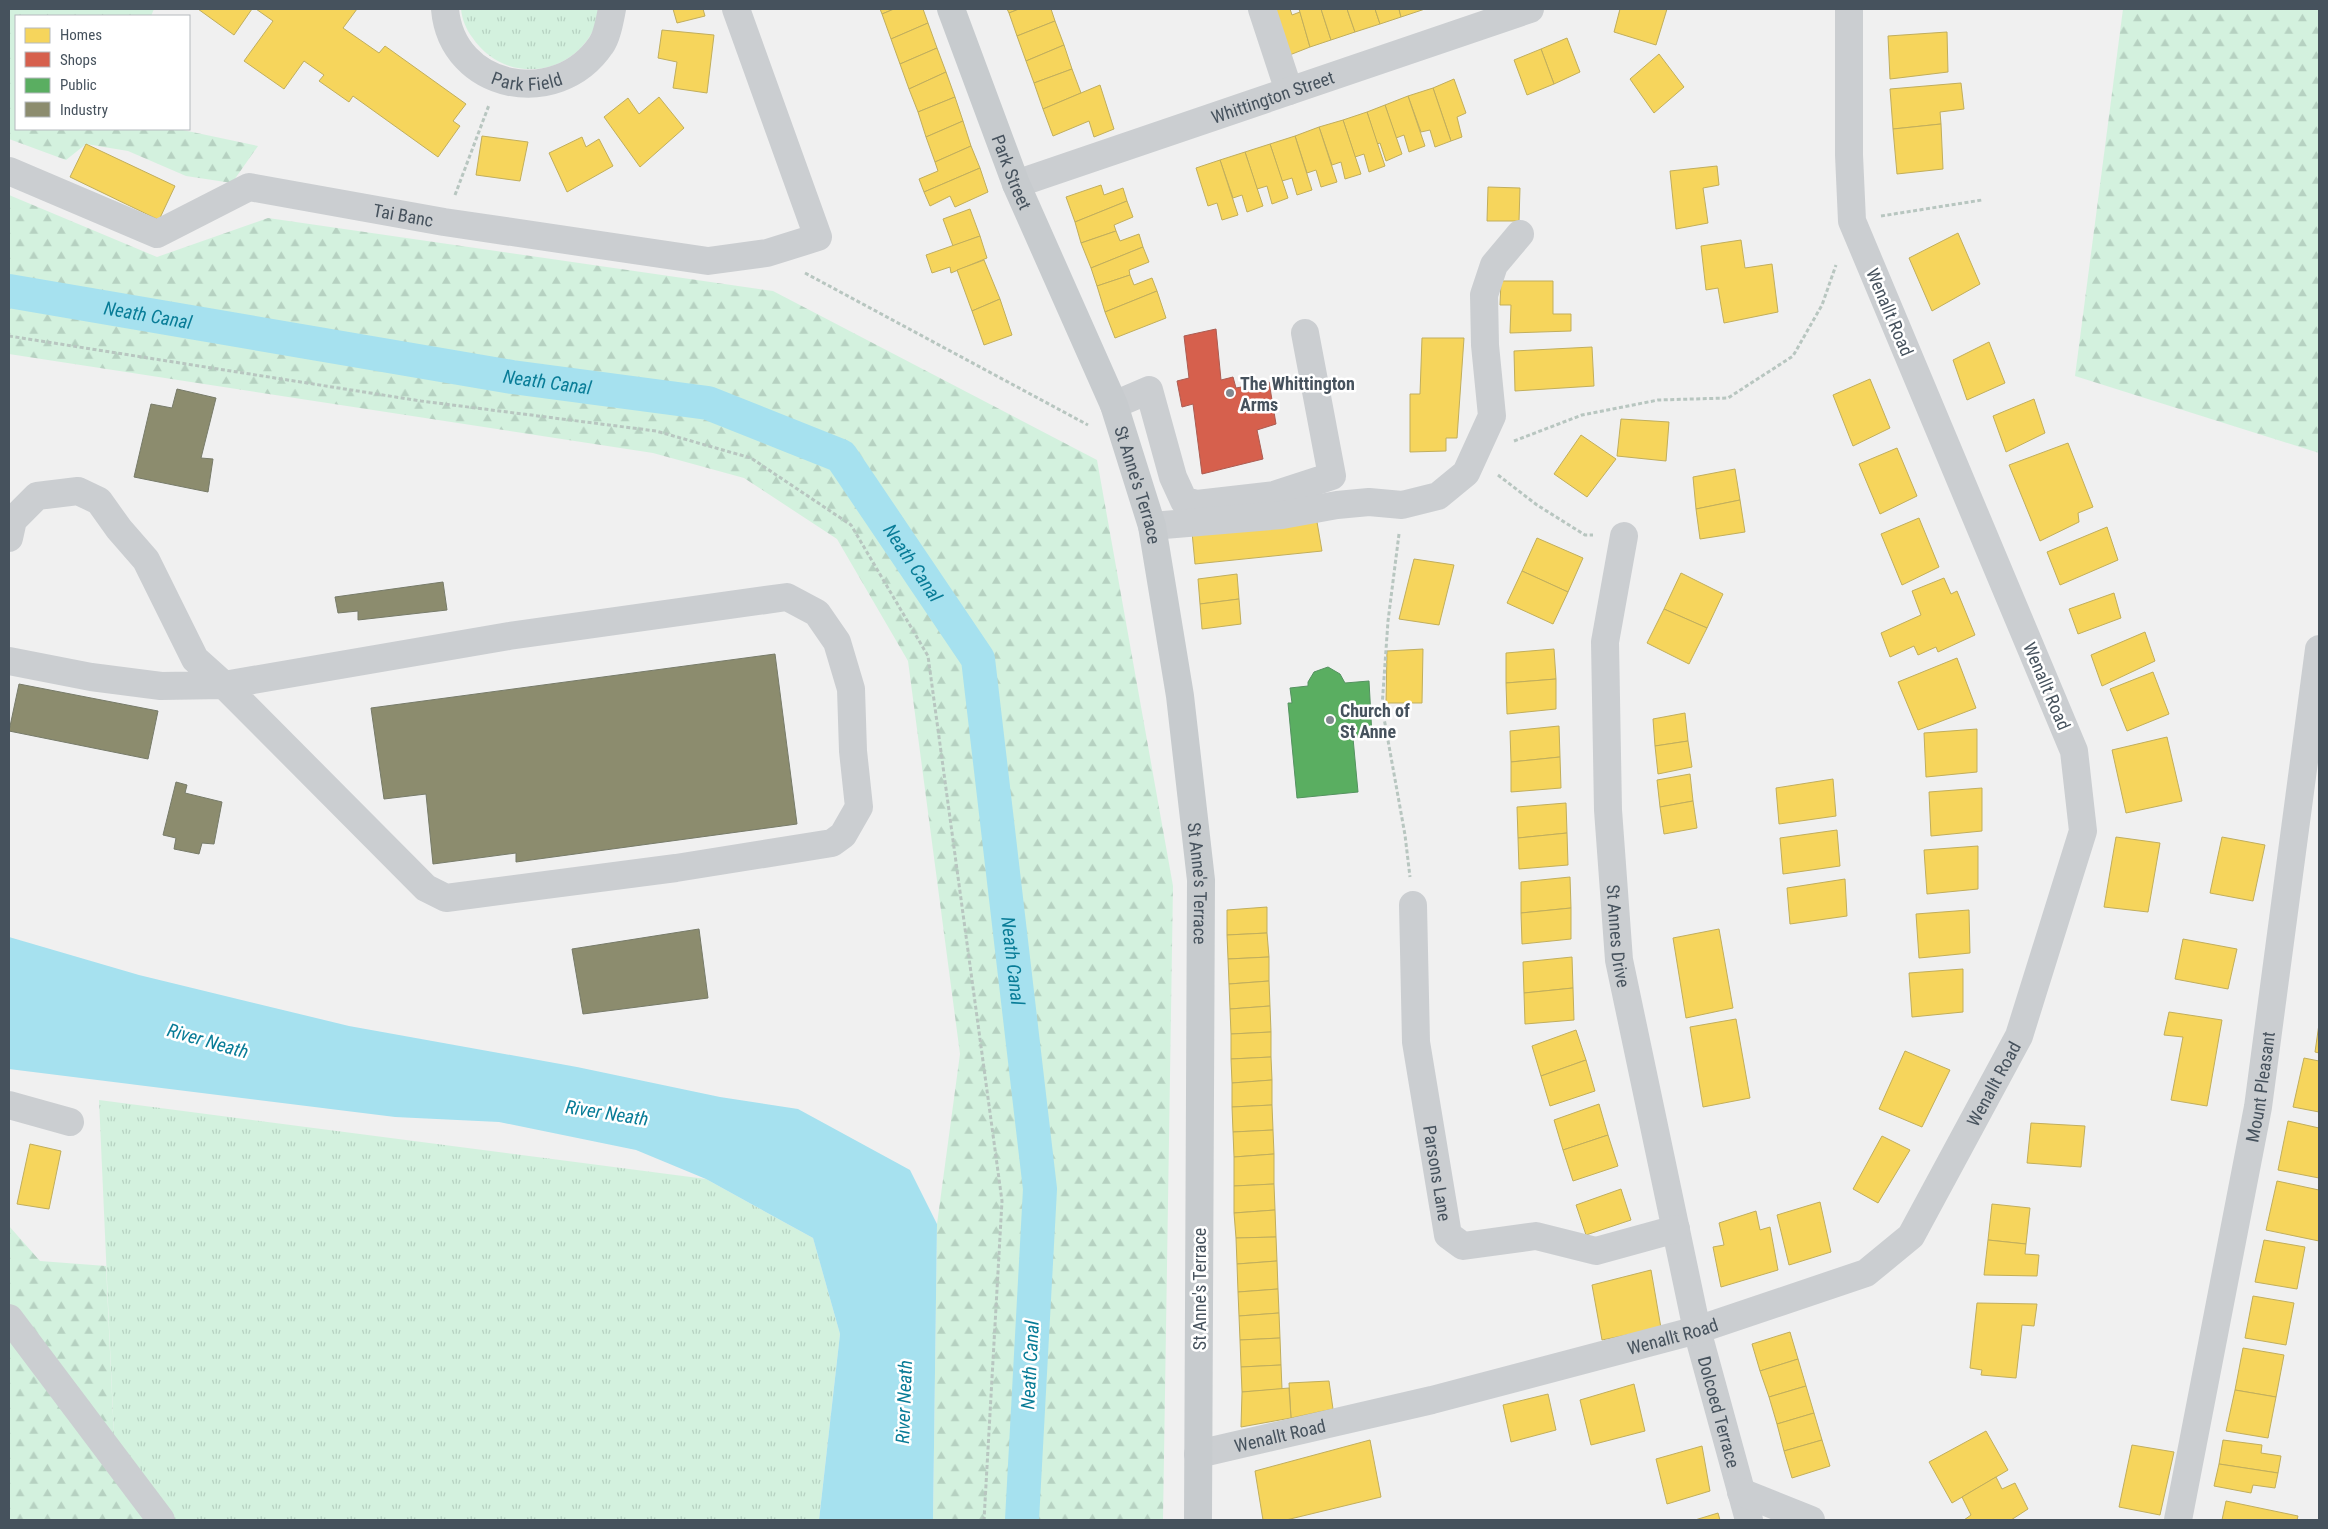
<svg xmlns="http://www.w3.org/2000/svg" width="2328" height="1529" font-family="'Roboto Condensed',sans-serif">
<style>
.grass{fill:url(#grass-tufts)}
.forest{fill:url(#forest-firs)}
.water{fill:#a6e1ef}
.homes{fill:#f6d55c;stroke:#c1ae5c}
.shops{fill:#d6604d;stroke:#ab5c52}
.public{fill:#5aae61;stroke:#549260}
.industry{fill:#8c8c6e;stroke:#777b69}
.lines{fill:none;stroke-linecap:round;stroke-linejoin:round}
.canal{stroke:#a6e1ef;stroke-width:34}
.path{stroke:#b8c6c0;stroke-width:3;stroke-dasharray:4 2.5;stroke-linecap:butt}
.minor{stroke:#cbced1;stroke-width:28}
.major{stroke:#c7cbce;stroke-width:28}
.poi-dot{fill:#828990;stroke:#fff;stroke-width:2}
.labels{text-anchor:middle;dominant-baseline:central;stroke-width:5;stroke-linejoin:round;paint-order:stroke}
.street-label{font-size:18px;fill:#46525d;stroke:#fff}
.poi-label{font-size:18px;font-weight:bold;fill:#46525d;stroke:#fff;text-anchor:start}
.water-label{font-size:19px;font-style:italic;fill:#087c97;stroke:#fff}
</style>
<defs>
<pattern id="grass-tufts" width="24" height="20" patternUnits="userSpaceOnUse" patternTransform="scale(1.25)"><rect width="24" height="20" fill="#d3f1de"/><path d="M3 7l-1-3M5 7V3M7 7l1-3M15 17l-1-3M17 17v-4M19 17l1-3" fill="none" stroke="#b6d1c1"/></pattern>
<pattern id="forest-firs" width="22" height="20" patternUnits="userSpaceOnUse" patternTransform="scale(1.25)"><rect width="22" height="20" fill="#d3f1de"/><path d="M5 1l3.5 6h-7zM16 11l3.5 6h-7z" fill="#b6d1c1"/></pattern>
</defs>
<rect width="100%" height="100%" fill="#f0f0f0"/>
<g class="grass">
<path d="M461 9H600C589 73 509 92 472 37 466 29 462 19 461 9Z"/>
<polygon points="99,1100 706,1179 813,1238 840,1334 819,1520 161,1520 115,1459"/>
</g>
<g class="forest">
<polygon points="9,9 154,9 151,16 16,16 16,129 178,129 258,146 232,183 186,176 128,151 86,144 66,160 9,139"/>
<polygon points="2123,9 2319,9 2319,453 2075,376"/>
<polygon points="9,195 157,257 268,218 773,291 1097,460 1173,886 1163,1520 933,1520 937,1224 960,1054 908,661 837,539 744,478 653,453 9,354"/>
<polygon points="9,1226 40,1261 106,1266 115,1459 161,1520 9,1520"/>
</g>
<polygon class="water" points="9,937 139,975 349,1026 577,1067 720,1097 798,1109 910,1170 937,1224 933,1520 819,1520 840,1334 813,1238 706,1179 636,1150 499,1122 395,1117 9,1069"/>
<g class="homes">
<polygon points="198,9 252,9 234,35"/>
<polygon points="256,9 357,9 343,28 379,53 385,46 466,104 453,121 460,126 438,157 353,96 349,102 319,81 324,75 304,61 284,89 244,61 273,21"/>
<polygon points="673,9 703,9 705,16 677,23"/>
<polygon points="880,9 894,9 882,14"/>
<polygon points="894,9 923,9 928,23 891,39 882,14"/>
<polygon points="1007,9 1019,9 1009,13"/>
<polygon points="1019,9 1051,9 1055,21 1017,36 1009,13"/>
<polygon points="1272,9 1290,9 1292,15 1300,12 1310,47 1287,56"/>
<polygon points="1299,9 1321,9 1331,40 1310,47"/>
<polygon points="1321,9 1347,9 1355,32 1331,40"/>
<polygon points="1347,9 1375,9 1380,24 1355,32"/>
<polygon points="1375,9 1399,9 1401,17 1380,24"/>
<polygon points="1399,9 1425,9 1401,17"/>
<polygon points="1620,9 1667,9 1656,45 1614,32"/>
<polygon points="1055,21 1064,45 1026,61 1017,36"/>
<polygon points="928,23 937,48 900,64 891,39"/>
<polygon points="662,30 714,35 707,93 673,88 677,62 658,58"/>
<polygon points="1947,32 1948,72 1890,79 1888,36"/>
<polygon points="1567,38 1580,72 1554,84 1541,49"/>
<polygon points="1064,45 1072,69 1034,83 1026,61"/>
<polygon points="937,48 946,72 909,89 900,64"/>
<polygon points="1541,49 1554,84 1527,95 1514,60"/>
<polygon points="1659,54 1684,87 1654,113 1630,79"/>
<polygon points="1072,69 1081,93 1043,109 1034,83"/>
<polygon points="946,72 955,97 918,112 909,89"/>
<polygon points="1454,79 1466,113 1457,117 1462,137 1451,141 1433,88"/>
<polygon points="1961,83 1964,109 1940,112 1941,124 1893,129 1890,89"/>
<polygon points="1100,85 1114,129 1094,137 1089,121 1053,136 1043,109"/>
<polygon points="1433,88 1451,141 1435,147 1430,130 1421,132 1408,96"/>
<polygon points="1408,96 1425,146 1409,152 1404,135 1396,138 1385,105"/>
<polygon points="659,97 684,128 640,167 604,117 628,98 639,114"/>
<polygon points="955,97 963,121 926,137 918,112"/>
<polygon points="1385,105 1402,154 1386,161 1380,143 1377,144 1367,112"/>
<polygon points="1367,112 1385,166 1369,172 1364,154 1355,157 1343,120"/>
<polygon points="1343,120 1361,174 1345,179 1341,162 1332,165 1319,127"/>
<polygon points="963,121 971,146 935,162 926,137"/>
<polygon points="1941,124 1943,169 1897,174 1893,129"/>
<polygon points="1319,127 1337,182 1321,187 1316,170 1307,173 1295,136"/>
<polygon points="482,136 528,142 520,181 476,175"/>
<polygon points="1295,136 1312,190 1297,195 1292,178 1282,181 1270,144"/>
<polygon points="582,137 586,147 599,139 613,166 567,192 549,153"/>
<polygon points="86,144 175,186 159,220 70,177"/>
<polygon points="1270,144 1288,198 1272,204 1267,186 1257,189 1245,152"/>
<polygon points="971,146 980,168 924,192 919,179 938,171 935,162"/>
<polygon points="1245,152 1263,206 1247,212 1242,195 1233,198 1220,160"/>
<polygon points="1220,160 1238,215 1222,220 1217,203 1208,206 1196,168"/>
<polygon points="1717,166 1719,185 1703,188 1708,223 1676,229 1670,171"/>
<polygon points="980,168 988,192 955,207 950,196 930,206 924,192"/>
<polygon points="1101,185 1104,195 1123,188 1127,201 1075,222 1066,197"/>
<polygon points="1488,187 1520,188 1519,221 1487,221"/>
<polygon points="1127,201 1133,217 1114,225 1116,231 1081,243 1075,222"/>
<polygon points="970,209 980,236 953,246 943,219"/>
<polygon points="1116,231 1120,241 1139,234 1143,247 1091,268 1081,243"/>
<polygon points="1958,233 1980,284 1932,311 1909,258"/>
<polygon points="980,236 987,258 951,273 950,267 932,273 926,255"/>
<polygon points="1741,240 1745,268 1772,264 1778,312 1724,323 1718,288 1706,290 1701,246"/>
<polygon points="1143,247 1149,262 1129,270 1130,275 1097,286 1091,268"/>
<polygon points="984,260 1000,299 972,311 957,270"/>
<polygon points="1130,275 1134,285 1152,278 1157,291 1105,312 1097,286"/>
<polygon points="1501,281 1553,281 1553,314 1571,314 1571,331 1510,333 1511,305 1500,305"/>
<polygon points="1157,291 1166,318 1115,338 1105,312"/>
<polygon points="1000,299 1012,335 984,345 972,311"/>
<polygon points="1422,338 1464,338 1457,438 1446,438 1446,451 1410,452 1410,394 1420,394"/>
<polygon points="1989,342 2005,383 1967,400 1953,360"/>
<polygon points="1592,347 1594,386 1515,391 1514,351"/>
<polygon points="1870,379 1890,428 1853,446 1833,395"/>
<polygon points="2034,399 2045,433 2006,452 1993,416"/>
<polygon points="1621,419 1669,422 1666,461 1617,456"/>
<polygon points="1581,435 1616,459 1587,497 1554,474"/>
<polygon points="2068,443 2093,507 2078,513 2079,522 2040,541 2009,465"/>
<polygon points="1897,448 1917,496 1880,514 1859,464"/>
<polygon points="1735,469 1740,500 1696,509 1693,477"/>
<polygon points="1740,500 1745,532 1700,539 1696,509"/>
<polygon points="1919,518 1939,567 1902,585 1881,534"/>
<polygon points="1317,522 1322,551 1195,564 1192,532"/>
<polygon points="2107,527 2118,560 2060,585 2047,552"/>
<polygon points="1537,538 1583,558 1568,592 1522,571"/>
<polygon points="1414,559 1454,565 1439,625 1399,619"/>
<polygon points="1522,571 1568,592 1553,624 1507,603"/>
<polygon points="1681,573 1723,594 1707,628 1664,609"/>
<polygon points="1237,574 1239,599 1200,604 1198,579"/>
<polygon points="1944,578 1951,594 1957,591 1975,635 1938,652 1936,647 1918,655 1914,646 1890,657 1881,633 1921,615 1912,591"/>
<polygon points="2114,593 2121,618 2078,634 2069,609"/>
<polygon points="1239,599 1241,624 1202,629 1200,604"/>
<polygon points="1664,609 1707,628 1689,664 1647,643"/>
<polygon points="2145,632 2155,661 2102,686 2091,655"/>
<polygon points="1423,649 1422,703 1386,703 1387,651"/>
<polygon points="1554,649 1556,679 1506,683 1506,653"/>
<polygon points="1957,658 1976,708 1918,730 1898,682"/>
<polygon points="2153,672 2169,714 2127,731 2110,689"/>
<polygon points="1556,679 1556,709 1507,714 1506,683"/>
<polygon points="1685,713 1688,741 1655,746 1653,719"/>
<polygon points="1559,726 1560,757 1511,762 1510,731"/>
<polygon points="1977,729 1977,772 1926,777 1924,733"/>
<polygon points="2167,737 2182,801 2126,813 2112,750"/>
<polygon points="1688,741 1692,767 1658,774 1655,746"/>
<polygon points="1560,757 1561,788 1511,792 1511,762"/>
<polygon points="1690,774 1693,801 1660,807 1657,780"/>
<polygon points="1833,779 1836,816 1779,824 1776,788"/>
<polygon points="1982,788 1982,831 1931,836 1929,792"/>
<polygon points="1693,801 1697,828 1664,834 1660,807"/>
<polygon points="1566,803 1567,833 1518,838 1517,807"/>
<polygon points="1837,830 1840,866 1783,874 1780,838"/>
<polygon points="1567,833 1568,865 1519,869 1518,838"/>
<polygon points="2116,837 2160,843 2148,912 2104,907"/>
<polygon points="2222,837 2265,845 2253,901 2210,893"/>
<polygon points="1978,846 1978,889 1927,894 1924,850"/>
<polygon points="1570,877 1571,908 1521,913 1521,882"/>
<polygon points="1845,879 1847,916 1790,924 1787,888"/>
<polygon points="1267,907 1267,933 1227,935 1227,910"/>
<polygon points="1571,908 1571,939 1522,944 1521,913"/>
<polygon points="1969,910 1970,953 1919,958 1916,914"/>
<polygon points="1719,929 1733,1008 1686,1018 1673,938"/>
<polygon points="1267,933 1269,957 1228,959 1227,935"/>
<polygon points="2183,939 2237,949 2228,989 2175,979"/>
<polygon points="1269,957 1269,981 1229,984 1228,959"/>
<polygon points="1572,957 1573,988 1524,993 1523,962"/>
<polygon points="1963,969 1963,1012 1912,1017 1909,973"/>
<polygon points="1269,981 1270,1006 1230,1009 1229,984"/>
<polygon points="1573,988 1574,1020 1525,1024 1524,993"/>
<polygon points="1270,1006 1271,1032 1231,1034 1230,1009"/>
<polygon points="2169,1012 2222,1020 2207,1106 2171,1100 2183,1037 2164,1035"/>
<polygon points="1736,1019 1750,1098 1703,1107 1690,1027"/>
<polygon points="2319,1024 2319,1053 2315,1052"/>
<polygon points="1576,1030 1586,1060 1541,1076 1532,1046"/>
<polygon points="1271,1032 1271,1057 1231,1059 1231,1034"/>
<polygon points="1905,1051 1950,1070 1922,1127 1879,1109"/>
<polygon points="1271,1057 1272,1080 1232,1083 1231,1059"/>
<polygon points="2304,1058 2319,1061 2319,1112 2293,1107"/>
<polygon points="1586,1060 1595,1091 1550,1106 1541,1076"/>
<polygon points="1272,1080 1272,1105 1232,1107 1232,1083"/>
<polygon points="1599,1104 1608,1135 1563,1150 1554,1120"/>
<polygon points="1272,1105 1273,1130 1233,1132 1232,1107"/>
<polygon points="2288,1121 2319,1128 2319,1178 2278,1170"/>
<polygon points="2031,1123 2085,1126 2081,1167 2027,1163"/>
<polygon points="1273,1130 1274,1154 1234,1157 1233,1132"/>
<polygon points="1608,1135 1618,1166 1573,1181 1563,1150"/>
<polygon points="1882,1136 1910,1150 1878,1203 1853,1189"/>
<polygon points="30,1144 61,1151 49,1209 17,1204"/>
<polygon points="1274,1154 1274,1184 1234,1186 1234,1157"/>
<polygon points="2277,1181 2319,1190 2319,1241 2266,1230"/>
<polygon points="1274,1184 1275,1210 1234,1213 1234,1186"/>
<polygon points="1621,1189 1631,1220 1586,1235 1576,1205"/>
<polygon points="1820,1202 1831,1252 1789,1265 1777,1215"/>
<polygon points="1992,1204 2030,1208 2026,1244 1988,1240"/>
<polygon points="1275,1210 1276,1237 1236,1238 1234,1213"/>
<polygon points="1756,1211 1760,1230 1770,1227 1778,1270 1721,1287 1713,1247 1724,1245 1719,1223"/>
<polygon points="1276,1237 1277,1261 1237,1264 1236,1238"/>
<polygon points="1988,1240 2026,1244 2025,1254 2039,1255 2037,1276 1984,1275"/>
<polygon points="2264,1240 2305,1247 2297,1289 2255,1282"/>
<polygon points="1277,1261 1278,1289 1238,1292 1237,1264"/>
<polygon points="1651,1270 1661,1328 1602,1340 1592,1285"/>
<polygon points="1278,1289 1279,1313 1239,1316 1238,1292"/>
<polygon points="2253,1296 2294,1303 2286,1345 2245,1338"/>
<polygon points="1977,1303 2037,1304 2034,1326 2022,1325 2016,1378 1981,1375 1982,1370 1970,1368"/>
<polygon points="1279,1313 1280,1338 1240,1340 1239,1316"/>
<polygon points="1790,1332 1798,1359 1760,1371 1752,1344"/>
<polygon points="1280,1338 1281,1365 1241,1367 1240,1340"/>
<polygon points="2243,1348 2284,1355 2276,1397 2235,1390"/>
<polygon points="1798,1359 1806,1386 1769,1397 1760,1371"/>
<polygon points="1281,1365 1282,1389 1242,1392 1241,1367"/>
<polygon points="1329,1381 1333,1409 1291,1418 1289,1383"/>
<polygon points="1634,1384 1645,1431 1591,1445 1580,1400"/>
<polygon points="1806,1386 1814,1413 1777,1424 1769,1397"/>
<polygon points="1289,1388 1291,1418 1241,1427 1242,1392"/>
<polygon points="2235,1390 2276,1397 2268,1438 2226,1431"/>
<polygon points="1548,1394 1556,1430 1511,1442 1503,1405"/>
<polygon points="1814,1413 1822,1440 1784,1451 1777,1424"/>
<polygon points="1986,1431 2008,1470 1952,1503 1929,1462"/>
<polygon points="1370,1440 1381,1497 1286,1520 1263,1520 1255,1471"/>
<polygon points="1822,1440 1830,1466 1792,1478 1784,1451"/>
<polygon points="2223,1440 2262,1445 2261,1453 2281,1456 2278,1473 2219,1464"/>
<polygon points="2132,1445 2174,1452 2160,1515 2119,1507"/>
<polygon points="1702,1446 1710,1491 1667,1504 1656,1459"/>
<polygon points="2219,1464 2278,1473 2275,1488 2253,1485 2251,1493 2214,1486"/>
<polygon points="1996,1477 2002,1489 2015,1483 2028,1509 2011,1520 1964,1520 1971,1515 1962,1497"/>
<polygon points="2226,1501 2298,1516 2297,1520 2222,1520"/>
<polygon points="1718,1513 1720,1520 1695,1520"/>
</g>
<polygon class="shops" points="1216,329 1221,380 1233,377 1236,388 1269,382 1276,424 1257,430 1263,459 1202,474 1193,404 1182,407 1177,381 1189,378 1184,336"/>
<polygon class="public" points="1328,667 1340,674 1345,683 1369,681 1372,736 1353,738 1358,792 1297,798 1288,703 1292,703 1290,688 1308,686 1308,682 1314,672"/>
<g class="industry">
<polygon points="177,389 216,398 201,458 213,459 208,492 134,477 151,404 172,408"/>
<polygon points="443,582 447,610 358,620 358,611 338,613 335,597"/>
<polygon points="775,654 797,824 516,862 516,853 433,864 426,794 384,799 371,708"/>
<polygon points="19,684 158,711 148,759 9,731"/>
<polygon points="176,782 187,785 185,793 222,802 214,844 202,843 199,854 174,849 176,838 163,835"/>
<polygon points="699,929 708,998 583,1014 572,949"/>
</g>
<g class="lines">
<path class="canal" id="s1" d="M9 291 512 377 708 403 841 456 978 659 1040 1189 1022 1520"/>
<g class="path">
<polyline points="455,195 489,105"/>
<polyline points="1881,216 1982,200"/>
<polyline points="805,273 1088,425"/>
<polyline points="9,336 421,401 656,431 751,458 851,525 928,656 1002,1201 984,1520"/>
<polyline points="1514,441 1582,415 1658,400 1728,398 1793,356 1822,305 1836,265"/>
<polyline points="1498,475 1537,505 1585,535 1593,535"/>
<polyline points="1399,534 1388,621 1382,707 1405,835 1410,877"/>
</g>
<g class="minor">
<path id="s2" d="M445 9C452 90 557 110 601 45 607 37 610 19 612 9"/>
<polyline points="1262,9 1289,91"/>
<path id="s3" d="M9 171 157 234 249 187 444 222 708 261 767 253 818 237 736 9"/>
<path id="s4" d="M1016 184 1530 9"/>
<polyline points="1114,405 1149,390 1173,477 1184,501 1197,504 1274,495 1332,476 1305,333"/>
<polyline points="1152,526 1282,515 1337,505 1369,502 1402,505 1438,496 1466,473 1492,416 1485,345 1484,295 1494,265 1520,234"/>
<path id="s5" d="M1624 536 1605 642 1608 810 1619 960 1697 1330 1749 1520"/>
<polyline points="9,538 13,520 37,496 78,491 99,501 119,529 146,560 195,659 224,685 426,888 446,898 676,868 832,843 843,835 859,807 853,751 851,689 837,642 817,613 787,597 509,636 224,685 161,686 91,677 9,661"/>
<path id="s6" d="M1413 905 1416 1042 1448 1235 1463 1246 1536 1236 1596 1251 1676 1229"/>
<polyline points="9,1105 70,1122"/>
<polyline points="9,1318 161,1520"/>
<path id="s7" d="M1198 1454 1432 1400 1697 1330 1866 1273 1911 1236 2019 1036 2083 831 2074 751 1852 221 1849 155V9"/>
<polyline points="1741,1492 1811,1520"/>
<path id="s8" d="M2178 1520 2258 1107 2319 649"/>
</g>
<path class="major" id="s9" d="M951 9 1016 184 1114 405 1152 526 1180 696 1201 880 1198 1520"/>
</g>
<g class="poi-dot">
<circle cx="1230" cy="393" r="5"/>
<circle cx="1330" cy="720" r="5"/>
</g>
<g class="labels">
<g class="street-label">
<text stroke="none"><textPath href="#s2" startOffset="122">Park Field</textPath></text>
<text stroke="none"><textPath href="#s4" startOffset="271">Whittington Street</textPath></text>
<text stroke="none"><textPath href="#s9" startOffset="174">Park Street</textPath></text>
<text stroke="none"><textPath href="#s3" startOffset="421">Tai Banc</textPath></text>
<text transform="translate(1890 312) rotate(67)">Wenallt Road</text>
<text stroke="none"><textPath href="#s9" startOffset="512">St Anne's Terrace</textPath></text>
<text transform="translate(2047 686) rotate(67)">Wenallt Road</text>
<text stroke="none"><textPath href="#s9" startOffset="916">St Anne's Terrace</textPath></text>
<text stroke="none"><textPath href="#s5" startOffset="402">St Annes Drive</textPath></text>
<text stroke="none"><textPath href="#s7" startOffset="924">Wenallt Road</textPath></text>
<text stroke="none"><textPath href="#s8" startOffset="441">Mount Pleasant</textPath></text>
<text stroke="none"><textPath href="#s6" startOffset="270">Parsons Lane</textPath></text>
<text transform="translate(1199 1289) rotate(-90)">St Anne's Terrace</text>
<text stroke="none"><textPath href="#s7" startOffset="489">Wenallt Road</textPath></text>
<text stroke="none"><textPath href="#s5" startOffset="889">Dolcoed Terrace</textPath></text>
<text stroke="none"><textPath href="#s7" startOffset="84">Wenallt Road</textPath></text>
</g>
<g class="poi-label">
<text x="1240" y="383">The Whittington<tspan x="1240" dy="21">Arms</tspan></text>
<text x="1340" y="710">Church of<tspan x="1340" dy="21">St Anne</tspan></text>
</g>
<g class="water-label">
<text stroke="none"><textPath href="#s1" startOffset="141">Neath Canal</textPath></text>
<text stroke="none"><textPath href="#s1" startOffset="546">Neath Canal</textPath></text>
<text stroke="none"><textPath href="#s1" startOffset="980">Neath Canal</textPath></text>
<text stroke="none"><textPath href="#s1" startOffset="1400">Neath Canal</textPath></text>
<text transform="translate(208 1041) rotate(16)">River Neath</text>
<text transform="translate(607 1113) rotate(9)">River Neath</text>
<text transform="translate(1030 1365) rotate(-87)">Neath Canal</text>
<text transform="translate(904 1402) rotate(-88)">River Neath</text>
</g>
</g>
<rect width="2328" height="1529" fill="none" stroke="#46525d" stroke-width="20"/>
<rect x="15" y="15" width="175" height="115" fill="#ffffff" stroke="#b5babe"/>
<rect x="25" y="28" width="25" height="15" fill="#f6d55c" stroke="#b5babe"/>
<text x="60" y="40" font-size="15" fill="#46525d">Homes</text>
<rect x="25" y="52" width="25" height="15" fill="#d6604d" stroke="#b5babe"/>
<text x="60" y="65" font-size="15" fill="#46525d">Shops</text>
<rect x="25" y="78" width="25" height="15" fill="#5aae61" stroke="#b5babe"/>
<text x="60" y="90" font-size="15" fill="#46525d">Public</text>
<rect x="25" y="102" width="25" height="15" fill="#8c8c6e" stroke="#b5babe"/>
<text x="60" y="115" font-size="15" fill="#46525d">Industry</text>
</svg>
